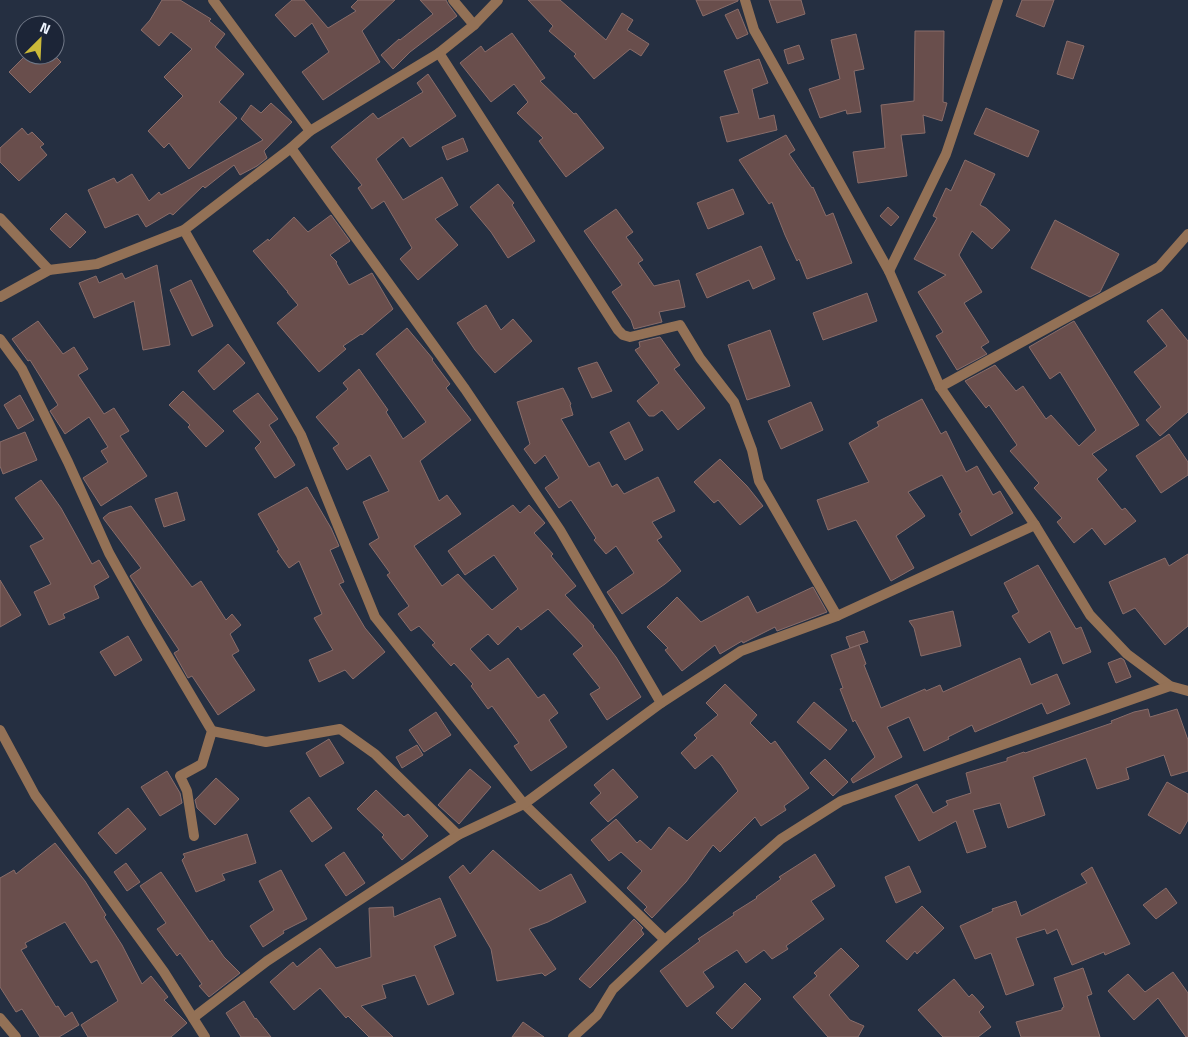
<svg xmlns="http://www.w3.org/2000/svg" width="1188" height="1037" font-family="'Titillium Web',sans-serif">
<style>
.building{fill:#694e4c;stroke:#896d6a}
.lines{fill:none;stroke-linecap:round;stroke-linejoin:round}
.minor{stroke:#937156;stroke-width:10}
</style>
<rect width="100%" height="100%" fill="#252f41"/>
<g class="building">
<polygon points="162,0 180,0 211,19 209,21 225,34 215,47 244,74 219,102 237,118 189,169 169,143 164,148 148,131 183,96 164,77 192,49 171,32 159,46 141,30 150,20"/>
<polygon points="292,0 304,0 328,28 356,11 351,7 358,0 395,0 362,31 380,62 323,100 302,72 329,52 312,23 295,37 275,15"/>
<polygon points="420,0 446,0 448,4 457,16 410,52 393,69 381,55 399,39 400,40 433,14"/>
<polygon points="528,0 560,0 606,40 622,13 633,20 627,30 649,44 641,56 630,49 594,79 574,56 576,54 549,31 553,26"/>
<polygon points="696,0 738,0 738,1 703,16"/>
<polygon points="769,0 801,0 805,14 777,23"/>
<polygon points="1022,0 1054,0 1044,27 1016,16"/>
<polygon points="738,9 748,34 737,39 725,15"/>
<polygon points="915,31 944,31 943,102 947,103 942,121 923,115 925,133 901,135 907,176 858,183 853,152 885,148 881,105 914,101"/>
<polygon points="512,33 545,78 540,81 574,114 576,113 604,148 566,177 539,141 543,138 517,113 528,102 514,84 491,102 460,63 481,46 485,52"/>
<polygon points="856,34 864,69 854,71 861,112 847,114 846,110 820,118 809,89 840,79 831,40"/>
<polygon points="1067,41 1084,46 1073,79 1057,74"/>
<polygon points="799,45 804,59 788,64 784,50"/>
<polygon points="26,55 54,55 61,62 30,93 9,72"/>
<polygon points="759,59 768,83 752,89 759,119 774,115 777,130 727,142 720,117 739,113 724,71"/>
<polygon points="428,74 456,116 410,147 403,137 376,159 403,200 442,177 458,205 435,219 458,245 418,280 400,259 412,248 384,201 372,209 358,188 362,185 331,147 373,113 378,119 423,92 417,83"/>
<polygon points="271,103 292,122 264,151 267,158 257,166 240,175 234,165 205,188 203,186 173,215 170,213 146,227 138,214 105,228 88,190 114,178 117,183 132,174 149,201 159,192 161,195 263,140 241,119 251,105 261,113"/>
<polygon points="986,108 1039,131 1028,157 974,134"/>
<polygon points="22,128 28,135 32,132 44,144 40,147 47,155 19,181 0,162 0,148"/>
<polygon points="786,135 795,150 789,154 812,188 813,187 826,216 833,213 852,263 807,279 799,259 797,261 785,235 772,202 769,204 739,160"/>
<polygon points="463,138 468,151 447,160 442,147"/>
<polygon points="965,160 995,174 980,205 986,208 1010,230 992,249 972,231 959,255 982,292 964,303 989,342 981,347 987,354 957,370 936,336 943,332 918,292 946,275 914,259 937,218 933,216 946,188 951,191"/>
<polygon points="498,184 514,203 512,205 535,241 508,258 491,232 470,207"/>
<polygon points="733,189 744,214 708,229 697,203"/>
<polygon points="888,207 899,217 891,226 880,216"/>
<polygon points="616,209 633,232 626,237 643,260 638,263 654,286 679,280 685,307 659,312 662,322 634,329 631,320 612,292 622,285 584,231"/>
<polygon points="66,213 86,232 70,248 50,229"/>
<polygon points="331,215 350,241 330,255 337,262 336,263 349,285 372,273 393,309 362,335 361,334 343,346 346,349 319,372 277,323 298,305 287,292 288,291 287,291 253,251 268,239 269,241 294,217 308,232"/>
<polygon points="1055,220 1119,254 1100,292 1090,297 1031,268"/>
<polygon points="761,246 775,279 753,289 749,280 707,298 696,274"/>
<polygon points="157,265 170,345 143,350 134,301 94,318 79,283 96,276 99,283 122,273 125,279"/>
<polygon points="191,280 213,326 192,336 170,290"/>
<polygon points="867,293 877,321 823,340 813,313"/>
<polygon points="486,305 501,330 513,319 532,341 495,373 475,350 457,323"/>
<polygon points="1162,309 1188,341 1188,412 1160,436 1146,420 1161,407 1134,372 1167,346 1147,321"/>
<polygon points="38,321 63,354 74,347 88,369 78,375 104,414 114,408 129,431 120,436 147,476 101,506 83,478 108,462 101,451 108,447 89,417 65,434 50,411 58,405 30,360 28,361 12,339"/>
<polygon points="1074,321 1139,425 1092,454 1107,470 1097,479 1122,510 1125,508 1136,521 1105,545 1092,528 1074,543 1057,522 1062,518 1034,488 1039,483 1010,451 1017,445 989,405 986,408 965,381 995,365 1016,391 1023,386 1046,419 1051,415 1079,446 1096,430 1060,372 1050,379 1029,347"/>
<polygon points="407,328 433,359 432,360 450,384 446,388 471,420 420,461 439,501 447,495 461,514 414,546 442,586 458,574 492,610 518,589 494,555 465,575 448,551 513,505 520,513 529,505 545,523 534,533 553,554 551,556 576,586 565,595 594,626 593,627 616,657 641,697 607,720 590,694 600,688 573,654 583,646 548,609 521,630 518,626 498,645 488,634 470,649 490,671 508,658 538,698 544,694 558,713 549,720 567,747 531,771 514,746 519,743 492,706 488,709 471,686 473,684 454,663 451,666 432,645 435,643 419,626 411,631 398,614 409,606 387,575 390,573 369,544 379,538 363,502 389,491 370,455 347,470 333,448 339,444 316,417 348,389 343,383 359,369 388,410 386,412 403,439 426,422 376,354"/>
<polygon points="770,330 790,386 747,400 728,345"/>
<polygon points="660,337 680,365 674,369 705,408 678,430 662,410 654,416 649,416 637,401 659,383 635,350 640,347 639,342"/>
<polygon points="228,344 245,363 214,390 198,371"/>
<polygon points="597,362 612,391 592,398 578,368"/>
<polygon points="563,388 571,404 570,405 573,415 561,419 589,467 599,462 612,487 617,484 624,494 658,477 675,511 652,522 662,537 657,540 681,571 665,584 622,614 607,592 634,573 616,546 606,554 594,540 596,538 571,500 559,508 545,488 559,478 545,455 535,464 524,449 530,444 517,402"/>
<polygon points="183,391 224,431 206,447 188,427 190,425 169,405"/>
<polygon points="258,393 278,419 269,425 295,465 275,478 255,448 261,442 233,411"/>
<polygon points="20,395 34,420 18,429 4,405"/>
<polygon points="922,399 941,434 946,431 966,472 977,466 993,495 1000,491 1013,513 971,536 959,514 962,512 942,475 908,492 925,516 896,536 914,568 891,581 856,520 828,530 817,500 869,482 849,443 879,426 877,422"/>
<polygon points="811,402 823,430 781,449 768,421"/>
<polygon points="629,422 643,450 625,460 610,432"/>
<polygon points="25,432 37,460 3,474 0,466 0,442"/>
<polygon points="1169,434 1188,462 1188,475 1161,493 1136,456"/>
<polygon points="720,459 747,486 763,506 740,525 718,500 714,503 694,482"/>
<polygon points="41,480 61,508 92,564 99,560 109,577 94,586 99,598 63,614 65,618 49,625 34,592 51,584 30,546 44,539 15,498"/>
<polygon points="307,487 331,528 339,546 330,550 344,582 339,584 365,628 385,652 353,679 345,670 319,682 309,660 333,650 314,618 322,614 299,561 289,568 277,551 279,550 258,514"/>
<polygon points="177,492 185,520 164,527 155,499"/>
<polygon points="131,506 192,587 201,581 226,620 232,614 241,625 230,634 239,651 232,655 255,690 218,715 192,676 188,678 174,653 179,650 130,576 141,568 103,518 109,513"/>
<polygon points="1188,554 1188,626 1165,645 1135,608 1123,614 1109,582 1165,558 1169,566"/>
<polygon points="1038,565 1076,629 1081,627 1091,652 1063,664 1050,631 1029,643 1012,616 1019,612 1004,583"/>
<polygon points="0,580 21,615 0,627"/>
<polygon points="813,587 827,612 777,631 775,627 743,643 742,641 720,654 715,645 682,671 665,650 668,648 647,627 677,597 701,622 748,596 757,613"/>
<polygon points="953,611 961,646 921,656 914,628 909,621"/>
<polygon points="864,631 868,642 850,648 846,637"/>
<polygon points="128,636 142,660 115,676 100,652"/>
<polygon points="859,645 866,664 864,665 881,708 925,689 926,691 940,685 943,692 1020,658 1031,685 1057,674 1070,704 1047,714 1042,703 975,732 972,725 948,737 949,739 924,751 909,717 887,727 902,757 853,783 851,779 875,757 855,720 853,722 840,689 843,688 831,655"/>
<polygon points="1121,658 1124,660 1131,677 1116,683 1108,663"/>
<polygon points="725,684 757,715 750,723 771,744 775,741 809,788 784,806 786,810 761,826 755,817 720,852 713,845 686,882 652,918 644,910 647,907 627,888 642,871 621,852 609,861 591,840 616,819 637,843 640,840 651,850 669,827 687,841 738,791 721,765 712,755 695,769 681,753 697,738 694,735 718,715 706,703"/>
<polygon points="814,702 847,730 830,750 797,722"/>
<polygon points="1148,709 1150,717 1177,709 1188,740 1188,771 1171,776 1164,755 1126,768 1129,779 1097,789 1086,758 1033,777 1045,815 1008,828 1000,803 973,810 986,847 967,853 956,821 919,841 895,796 917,784 933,813 948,805 946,801 971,793 966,773 1007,761 1007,758 1024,752 1025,753 1112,723 1111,721 1134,712"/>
<polygon points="436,712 451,735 424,752 409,730"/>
<polygon points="329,739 344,763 320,777 306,753"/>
<polygon points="417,745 423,755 402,768 396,757"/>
<polygon points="825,759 848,782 833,796 810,773"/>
<polygon points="470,769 491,787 459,824 438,805"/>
<polygon points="613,769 638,797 608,822 590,803 601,793 594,785"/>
<polygon points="167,771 180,793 182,803 160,816 141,787"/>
<polygon points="216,778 239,799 215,825 197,808 195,800"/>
<polygon points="1167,782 1188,794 1188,820 1180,834 1148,815"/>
<polygon points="376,790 404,817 408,814 428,836 402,860 382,837 384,835 357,809"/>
<polygon points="309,797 332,828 312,842 290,811"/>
<polygon points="128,808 146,829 116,854 98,833"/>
<polygon points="247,834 256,863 222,874 225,880 196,892 182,860 185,857 183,854"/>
<polygon points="55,843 85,881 106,915 104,917 122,945 142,984 151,976 168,997 164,1000 187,1023 171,1037 88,1037 81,1025 118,1001 97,960 91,963 65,922 25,943 27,947 21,950 56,1007 58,1006 65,1017 72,1012 79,1025 59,1037 40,1037 22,1009 16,1012 0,987 0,878 14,870 16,874"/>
<polygon points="493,850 540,891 571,874 586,902 548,922 529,929 556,969 545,976 542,973 497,981 491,949 449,877 463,865 470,874"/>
<polygon points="344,852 365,883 346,896 325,865"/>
<polygon points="815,854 835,886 811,901 824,919 786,946 788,949 772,959 764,950 746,963 737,950 703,972 714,987 687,1007 660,971 700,941 698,939 734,915 733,913 757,898 756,897 781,879 779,877"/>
<polygon points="126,863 140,882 127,891 114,872"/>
<polygon points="909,866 921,892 896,903 885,877"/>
<polygon points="1092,867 1130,944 1105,955 1104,952 1072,965 1057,929 1047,934 1045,929 1016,938 1034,985 1006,995 991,953 975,959 960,926 993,911 992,909 1016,901 1021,916 1087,883 1081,874"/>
<polygon points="281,870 307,919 283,931 284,933 263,947 250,926 274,910 259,881"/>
<polygon points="161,872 210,942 212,940 224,957 240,973 209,997 199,986 202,984 180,953 177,956 157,929 166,923 140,886"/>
<polygon points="1166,888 1177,903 1156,919 1143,905"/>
<polygon points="440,898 456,936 434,946 454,994 428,1005 415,975 382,985 386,998 361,1006 393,1037 369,1037 348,1016 346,1018 320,988 294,1010 270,982 293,962 297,967 320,948 336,968 371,957 369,908 393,907 394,917"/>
<polygon points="922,906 944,928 917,954 915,951 907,960 886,941"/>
<polygon points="634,919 643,928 641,930 644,934 590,988 579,979"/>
<polygon points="841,948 859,966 829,995 850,1020 864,1026 858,1037 828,1037 793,997 817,976 814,973"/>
<polygon points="1083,968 1092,994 1087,996 1100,1037 1021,1037 1016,1022 1062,1010 1062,1008 1064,1007 1054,978"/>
<polygon points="1173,972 1188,993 1188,1037 1186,1037 1158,998 1134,1020 1108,991 1128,974 1145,992"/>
<polygon points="954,979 969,997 972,994 984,1007 979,1012 991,1027 978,1037 943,1037 918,1010"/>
<polygon points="745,983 761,999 732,1029 716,1013"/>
<polygon points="244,1001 255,1019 256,1018 271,1037 241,1037 226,1013"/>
<polygon points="523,1022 544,1037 512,1037"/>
</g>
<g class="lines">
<g class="minor">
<polyline points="213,0 310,131"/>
<polyline points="453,0 474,25"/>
<polyline points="745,0 754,30 889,271 940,387 1035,525 1090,615 1127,654 1170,686 1188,691"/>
<polyline points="439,53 618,330 623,335 630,337 680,325 700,358 734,402 752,450 759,481 837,616"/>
<polyline points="291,148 465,389 560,530 661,703"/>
<polyline points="0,218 49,270"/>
<polyline points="184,230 301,435 375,617 524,804 665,940"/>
<polyline points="889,271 946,154 998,0"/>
<polyline points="0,297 49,270 97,264 184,230 291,148 310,131 439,53 474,25 498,0"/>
<polyline points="0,339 22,369 68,462 109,553 148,623 212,731 202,764 180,776 187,791 194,836"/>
<polyline points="940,387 1159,267 1188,234"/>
<polyline points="0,730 35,795 164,972 205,1037"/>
<polyline points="212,731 266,742 340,729 375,754 458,835"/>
<polyline points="0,1018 16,1037"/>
<polyline points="193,1018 267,961 458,835 524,804 661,703 741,651 837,616 1035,525"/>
<polyline points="573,1037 597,1015 613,989 665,940 781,839 841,801 1170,686"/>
</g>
</g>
<g transform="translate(40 40) rotate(24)"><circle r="24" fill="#1c2537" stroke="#707887"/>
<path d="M0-4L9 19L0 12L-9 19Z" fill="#cbba39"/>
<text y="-8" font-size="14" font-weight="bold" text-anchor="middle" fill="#eef4fe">N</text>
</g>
</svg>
